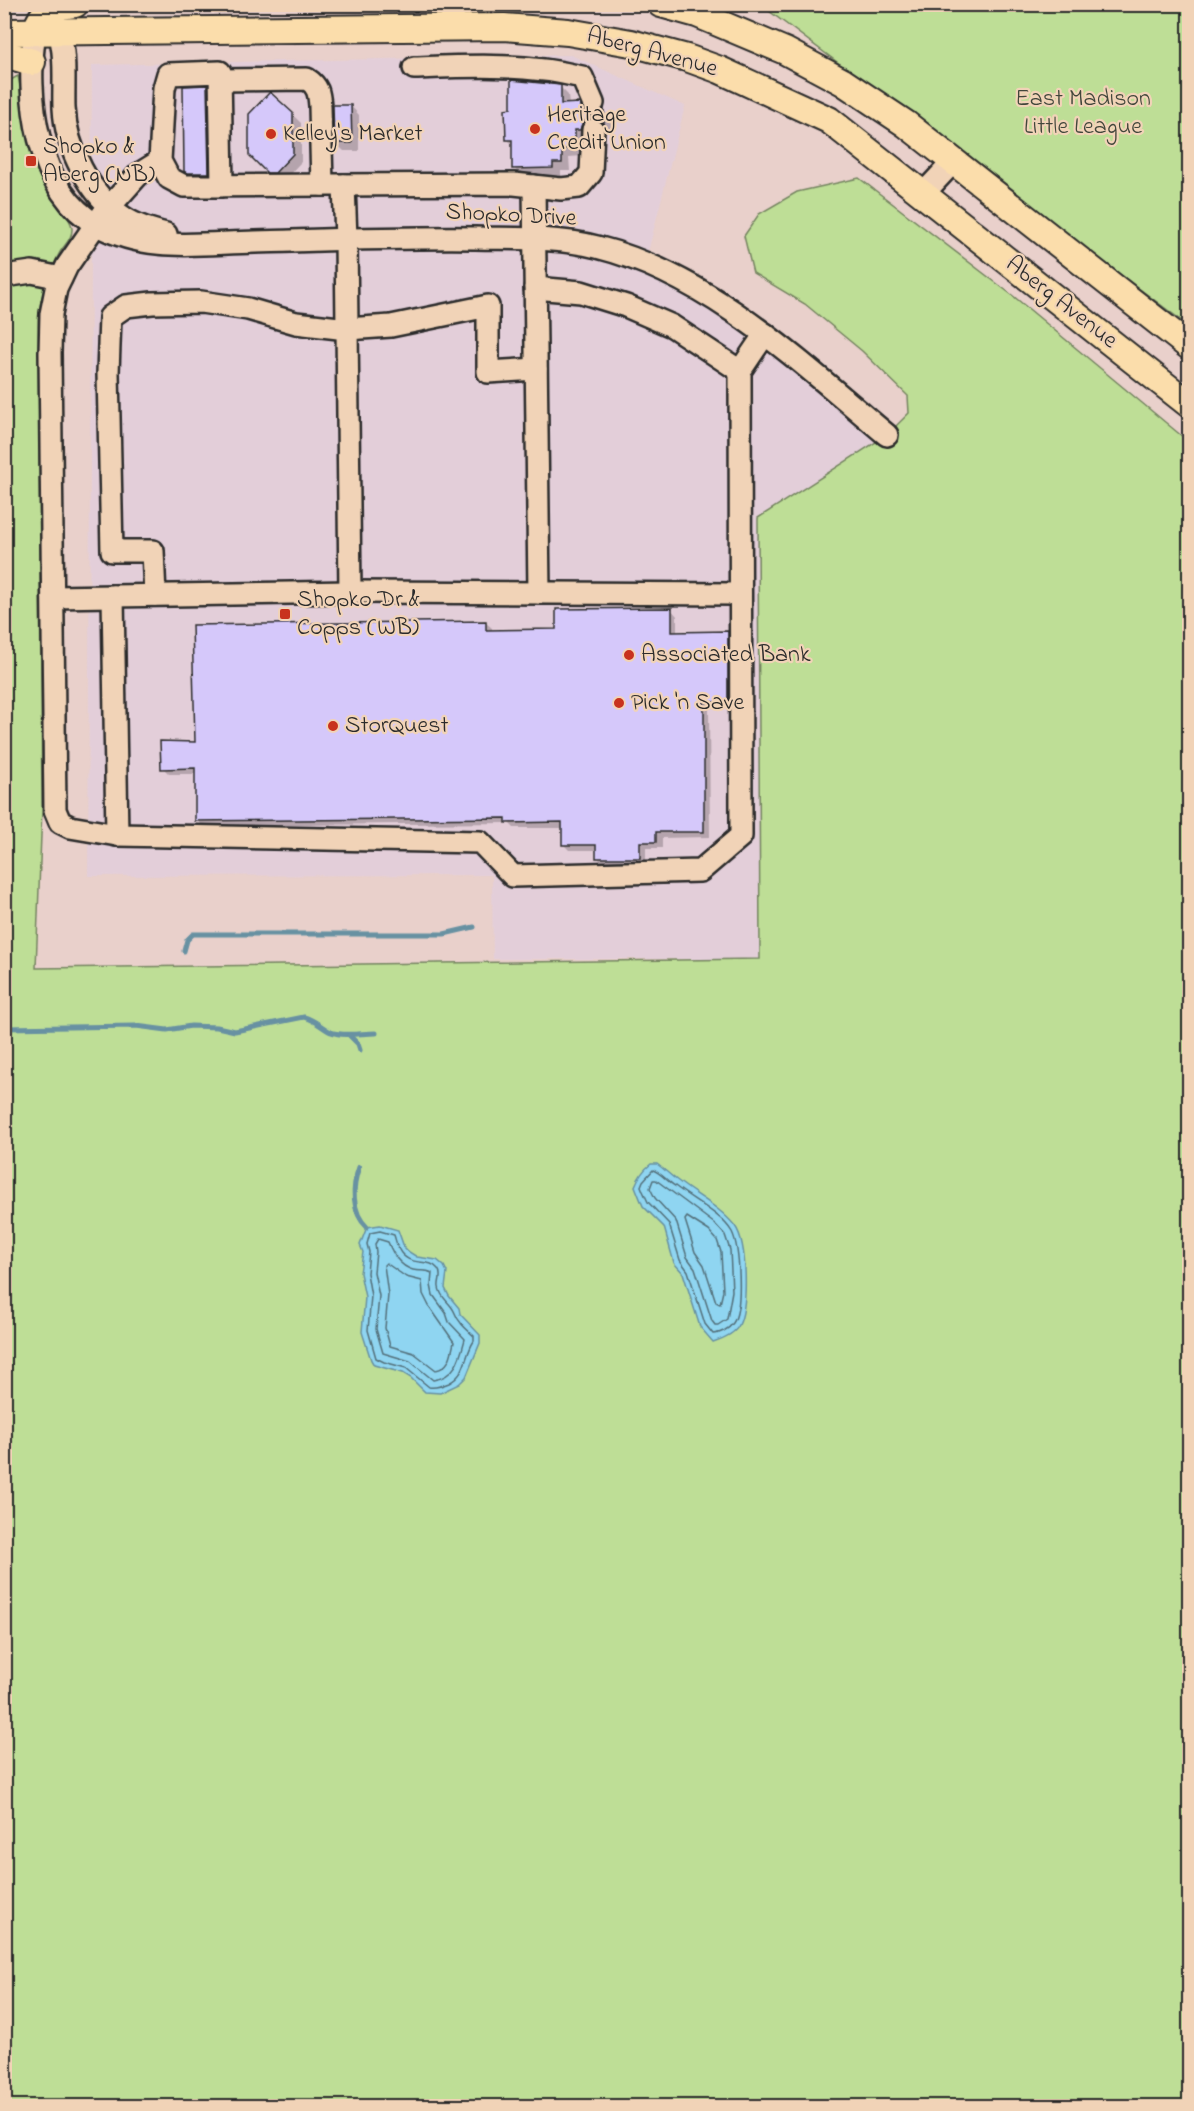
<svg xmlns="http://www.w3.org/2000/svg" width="1194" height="2111" font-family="'Indie Flower',sans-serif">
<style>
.built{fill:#e3ced9}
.green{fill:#bede96;stroke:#748460;stroke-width:1.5}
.water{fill:#8fd5f1;stroke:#6791a2;stroke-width:1.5}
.shadow{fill:#0003}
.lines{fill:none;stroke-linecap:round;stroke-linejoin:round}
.shore{stroke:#536f7a;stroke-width:1.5}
.stream{stroke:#6791a2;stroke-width:5}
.building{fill:#d5c8fa;stroke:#2b2b2b;stroke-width:1.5}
.minor-casing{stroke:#2b2b2b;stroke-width:26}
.major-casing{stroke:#2b2b2b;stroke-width:30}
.minor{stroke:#f1d3b7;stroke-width:21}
.major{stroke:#fbddab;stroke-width:26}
.poi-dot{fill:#c8321e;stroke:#f1d3b7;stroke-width:2}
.labels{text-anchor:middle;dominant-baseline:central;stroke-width:4.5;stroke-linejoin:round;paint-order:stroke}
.street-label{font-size:24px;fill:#2b2b2b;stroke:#f1d3b7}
.park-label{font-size:24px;fill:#41463b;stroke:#f1d3b7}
.poi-label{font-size:24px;fill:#2b2b2b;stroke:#f1d3b7;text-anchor:start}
</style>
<rect width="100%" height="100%" fill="#e9d0cb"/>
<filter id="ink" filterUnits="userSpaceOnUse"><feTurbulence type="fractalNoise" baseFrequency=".0167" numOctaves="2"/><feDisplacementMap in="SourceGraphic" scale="12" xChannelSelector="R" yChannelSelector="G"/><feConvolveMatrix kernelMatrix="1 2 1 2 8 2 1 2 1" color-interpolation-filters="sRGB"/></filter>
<g filter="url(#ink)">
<polygon class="built" points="571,55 685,106 645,264 679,278 887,435 758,518 760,959 493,959 492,875 88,876 92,65"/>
<g class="green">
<polygon points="761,5 1189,5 1189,326"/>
<path d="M18 76C26 111 25 147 41 180 48 194 73 217 72 230 72 240 63 246 59 254 48 275 40 297 38 320L42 808 36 968 760 959 758 518 887 435 909 413 908 396 862 351 805 304 753 273 744 236 759 214 797 192 859 178 1012 295 1189 442V2106H5V83Z"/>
</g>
<g class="water">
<path d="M651 1164H657C664 1169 671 1176 678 1181 697 1196 720 1207 735 1226 748 1244 748 1306 739 1325 735 1334 722 1339 713 1342L700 1327 683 1273 674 1263 664 1227 643 1206 635 1186C639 1176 643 1170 651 1164Z"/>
<polygon points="380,1225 398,1230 404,1247 409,1252 417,1257 437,1260 444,1266 447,1272 445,1288 449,1296 459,1308 460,1314 480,1335 480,1343 466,1377 459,1384 440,1393 425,1392 411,1378 403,1373 374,1365 371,1360 362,1332 365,1297 360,1273 363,1252 360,1245 367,1227"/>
</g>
<g class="shadow">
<polygon points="207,87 210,174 190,174 187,173"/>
<polygon points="560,87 568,95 569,105 579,105 589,116 599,116 604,111 612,119 612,130 604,125 595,127 583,156 569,157 570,171 561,171 561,176 522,177 514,168 514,146 507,139"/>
<polygon points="271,94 301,123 301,162 283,181 277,181 251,154"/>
<polygon points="351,106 359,115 359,151 344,151 335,143"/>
<polygon points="671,609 677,616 677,633 727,633 733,639 734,707 709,708 710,837 662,838 662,848 646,848 646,864 604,864 598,858 598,850 569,850 563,844 563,828 514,828 509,823 203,826 197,820 196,774 169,774 163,768 197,743 485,622 492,628 492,631 557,631"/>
</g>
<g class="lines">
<g class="shore">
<path d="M653 1170C661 1173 667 1181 675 1186 691 1199 722 1214 732 1232 740 1248 743 1309 733 1323 729 1329 720 1334 713 1334L705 1324 688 1271 680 1260 669 1224 648 1202 643 1191 641 1186 643 1181Z"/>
<polygon points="653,1180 656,1180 715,1224 725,1235 730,1250 732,1291 727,1319 718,1325 715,1325 712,1321 695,1268 687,1257 676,1221 655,1198 650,1188"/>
<polygon points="687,1217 709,1231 717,1240 721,1252 723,1291 720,1304 716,1302 704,1265 695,1252 685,1220"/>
<path d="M380 1231 394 1235C396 1241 397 1248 401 1253 413 1268 429 1257 438 1269 443 1275 438 1281 439 1287 440 1298 450 1302 454 1311 458 1322 465 1328 474 1336V1341C464 1356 467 1374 449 1383 442 1386 436 1388 429 1387L406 1368 384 1362 376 1358 368 1330 371 1296 367 1273 369 1252 367 1244 370 1233Z"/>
<path d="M378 1239 388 1242C393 1254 399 1266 413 1270 420 1272 425 1269 432 1273L431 1285 433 1295 446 1313 449 1322 465 1339C460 1358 456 1377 433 1380L410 1361 383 1353 376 1329 379 1296 374 1272 376 1252 375 1244Z"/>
<path d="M386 1263 406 1277 422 1281 423 1294 429 1306 454 1342C451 1355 450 1367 436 1370L414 1353 390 1346 385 1328 388 1295 384 1265Z"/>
</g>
<g class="stream">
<polyline points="184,951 187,940 193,934 444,934 474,927"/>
<path d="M4 1028 136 1026 167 1030 191 1026 217 1027 235 1031 304 1017C315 1020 321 1027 331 1032 344 1037 361 1033 376 1033"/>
<polyline points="349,1035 358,1044 360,1050"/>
<path d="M359 1167C352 1186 351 1212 367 1227"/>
</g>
</g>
<g class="building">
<polygon points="511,80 561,85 561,104 579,103 585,113 592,116 598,114 604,109 604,124 600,120 594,117 587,119 582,124 580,130 575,130 575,149 562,149 562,163 553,163 553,168 512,169 512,140 506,140 505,109 511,108"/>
<polygon points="207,85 209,173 187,173 184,171 183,86"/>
<polygon points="270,92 293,113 293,154 275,173 267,173 249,155 249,114"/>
<polygon points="333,105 351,105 352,143 334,143"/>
<polygon points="672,608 672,632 728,631 728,702 704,702 704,832 656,832 656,842 640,842 640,858 596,858 596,845 562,845 562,822 506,823 506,818 195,821 195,768 161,769 160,741 195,742 192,625 486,621 486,630 556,629 556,609"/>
</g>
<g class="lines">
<g class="minor-casing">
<g id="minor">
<path d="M53 18C68 45 63 78 64 108 66 148 89 194 123 217 136 226 151 230 166 234"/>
<path d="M35 32C25 95 36 190 97 225 148 253 200 243 255 242 328 240 401 237 475 238 516 239 557 237 597 247 709 275 801 363 887 435"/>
<path d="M414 68C470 66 527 63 582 77L593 103"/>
<path d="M220 80 307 79C318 86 319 93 320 106L322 185"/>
<polyline points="160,161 139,174 103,214 67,266 56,289 51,314 50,353 55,810 60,822 70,827 117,835 480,842 513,876 700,871 741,836 740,371 765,334"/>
<polyline points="344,185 346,239 350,592"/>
<polyline points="222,186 220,72 168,74 164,88 160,161 169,178 184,186 514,184 561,189 579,187 591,173 593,130"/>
<polyline points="534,186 539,593"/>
<polyline points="923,194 953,162"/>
<polyline points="4,276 32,272 61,278"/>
<polyline points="535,288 581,292 626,306 672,326 740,371"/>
<polyline points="155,595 153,551 112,551 108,373 110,317 126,306 152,303 201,302 248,309 296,323 347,329 391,326 488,306 488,372 536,369"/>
<polyline points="113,596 117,835"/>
<polyline points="53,597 350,592 740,594"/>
</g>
</g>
<g class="major-casing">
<g id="major">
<polyline points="661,4 697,14 785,51 843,82 906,124 1190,347"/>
<polyline points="4,32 504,27 568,32 631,43 687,58 720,70 829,120 1190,405"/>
<path d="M35 32C44 8 50 7 75 4"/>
<polyline points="4,54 32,62"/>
</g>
</g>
<use href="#minor" class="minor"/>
<use href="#major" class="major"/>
</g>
</g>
<g class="poi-dot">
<circle cx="535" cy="129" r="6"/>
<circle cx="271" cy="134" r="6"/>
<rect x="25" y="155" width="12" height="12" rx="3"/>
<rect x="279" y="608" width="12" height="12" rx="3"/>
<circle cx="629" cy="655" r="6"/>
<circle cx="619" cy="703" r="6"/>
<circle cx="333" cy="726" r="6"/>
</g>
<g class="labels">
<g class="street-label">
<text transform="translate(652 53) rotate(15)">Aberg Avenue</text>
<text transform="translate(511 216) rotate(3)">Shopko Drive</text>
<text transform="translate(1061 303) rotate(38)">Aberg Avenue</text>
</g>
<g class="park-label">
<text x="1083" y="99">East Madison<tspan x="1083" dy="28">Little League</tspan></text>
</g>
<g class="poi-label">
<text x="547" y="115">Heritage<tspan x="547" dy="28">Credit Union</tspan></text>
<text x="283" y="134">Kelley's Market</text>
<text x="43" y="147">Shopko &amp;<tspan x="43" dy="28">Aberg (NB)</tspan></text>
<text x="297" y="600">Shopko Dr &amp;<tspan x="297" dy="28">Copps (WB)</tspan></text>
<text x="641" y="655">Associated Bank</text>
<text x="631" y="703">Pick 'n Save</text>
<text x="345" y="726">StorQuest</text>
</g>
</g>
<rect width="1194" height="2111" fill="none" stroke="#f1d3b7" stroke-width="24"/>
<rect x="12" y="12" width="1170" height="2087" fill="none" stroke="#2b2b2b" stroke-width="2" filter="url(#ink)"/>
</svg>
